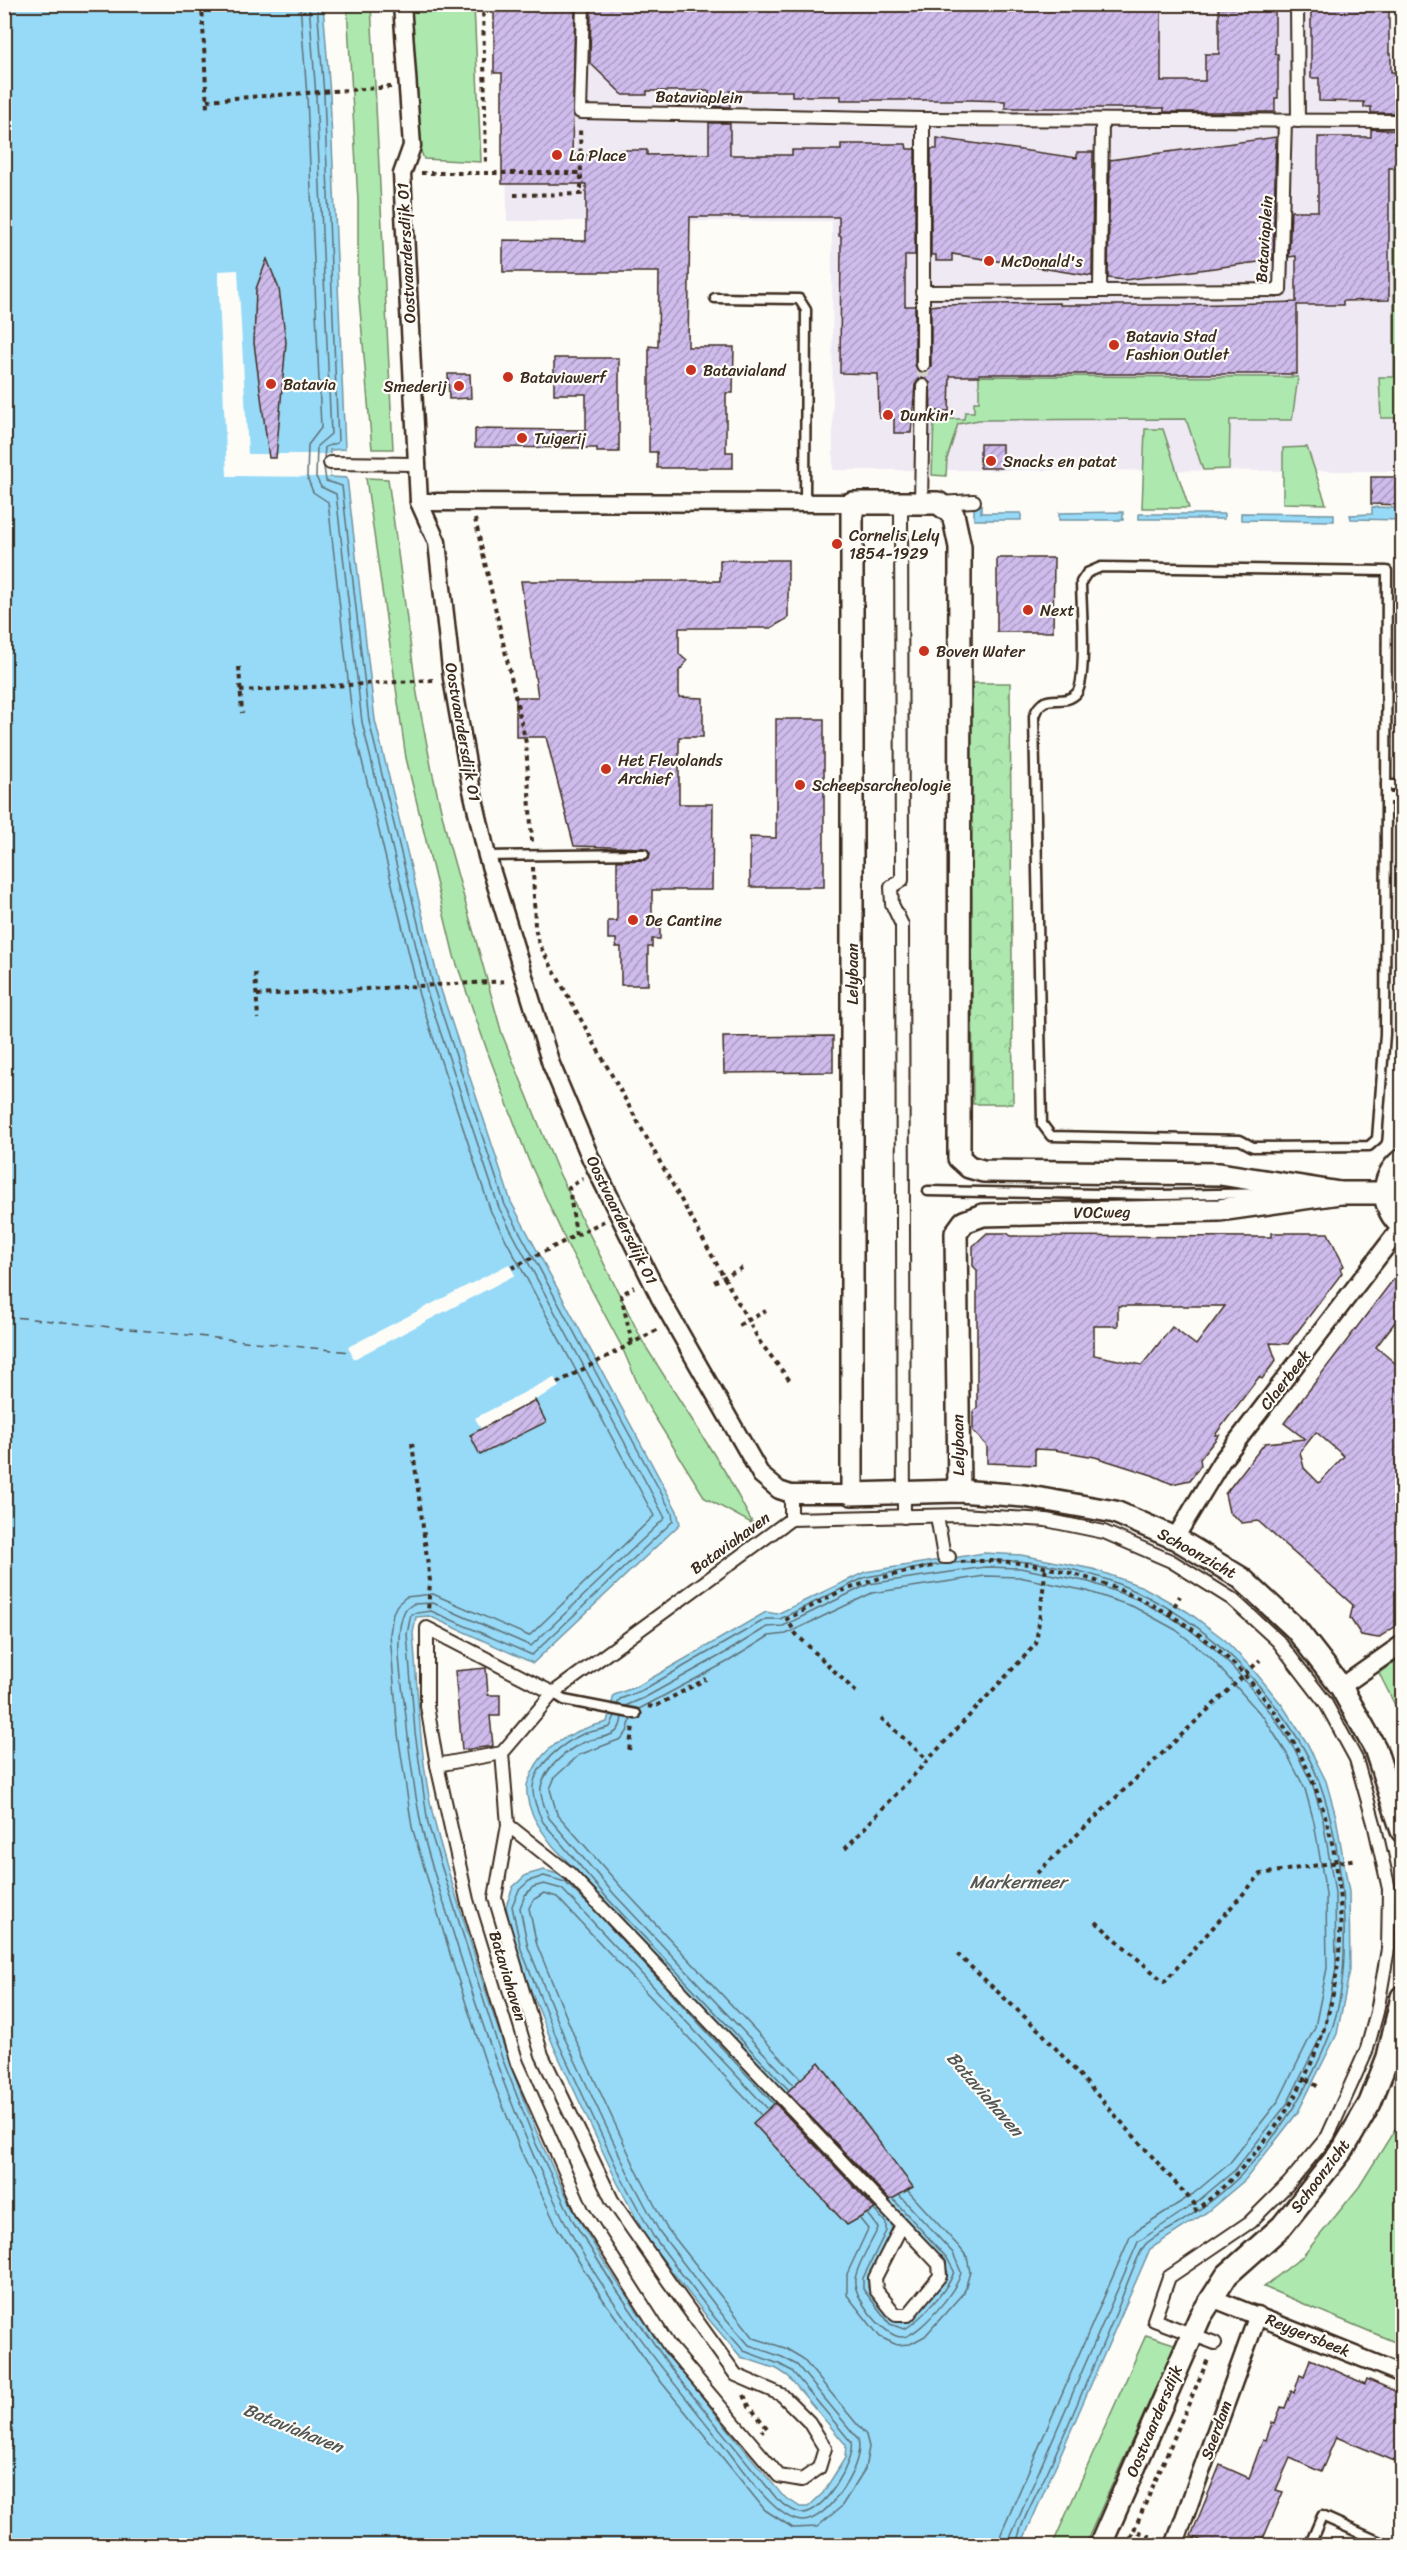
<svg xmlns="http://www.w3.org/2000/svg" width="1407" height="2550" font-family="Sriracha,sans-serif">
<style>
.built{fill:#efe9f4}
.green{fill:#ade9af;stroke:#748a66;stroke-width:1.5}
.forest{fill:url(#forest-crowns);stroke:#748a66;stroke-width:1.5}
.water{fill:#96daf8;stroke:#7294a1;stroke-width:1.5}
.pier{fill:#fdfcf7}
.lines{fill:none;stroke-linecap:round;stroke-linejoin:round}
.shore{stroke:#5f7075;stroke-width:1.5}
.ferry{stroke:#525654;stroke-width:1.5;stroke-dasharray:8 6;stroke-linecap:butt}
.building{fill:url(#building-hatch);stroke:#3b2a1e;stroke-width:1.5;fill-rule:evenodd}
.pedestrian-tunnel{stroke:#d6d2cc;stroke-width:12;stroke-dasharray:12 6;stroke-linecap:butt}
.service-casing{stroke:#3b2a1e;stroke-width:13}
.pedestrian-casing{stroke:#3b2a1e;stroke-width:16}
.minor-casing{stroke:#3b2a1e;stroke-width:21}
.tertiary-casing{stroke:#3b2a1e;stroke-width:26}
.path{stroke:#3b2a1e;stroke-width:4;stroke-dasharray:4.5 4.5;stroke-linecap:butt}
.service{stroke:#fdfcf7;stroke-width:8}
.pedestrian{stroke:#fdfcf7;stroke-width:12}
.minor{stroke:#fdfcf7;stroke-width:16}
.tertiary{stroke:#fdfcf7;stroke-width:21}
.poi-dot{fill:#c8321e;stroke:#fdfcf7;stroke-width:2}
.labels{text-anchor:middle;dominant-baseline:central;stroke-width:4.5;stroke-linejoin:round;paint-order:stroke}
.street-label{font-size:16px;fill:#3b2a1e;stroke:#fdfcf7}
.poi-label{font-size:16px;fill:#3b2a1e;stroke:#fdfcf7;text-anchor:start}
.water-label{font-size:18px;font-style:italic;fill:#525654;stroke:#fdfcf7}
</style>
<defs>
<pattern id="forest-crowns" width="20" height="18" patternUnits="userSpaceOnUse" patternTransform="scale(1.5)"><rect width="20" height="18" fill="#ade9af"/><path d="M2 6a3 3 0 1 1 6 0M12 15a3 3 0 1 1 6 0" fill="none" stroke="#96c896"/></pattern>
<pattern id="building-hatch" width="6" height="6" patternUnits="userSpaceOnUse" patternTransform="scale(1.5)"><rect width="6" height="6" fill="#cfbced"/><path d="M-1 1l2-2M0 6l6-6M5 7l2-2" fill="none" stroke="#a999bf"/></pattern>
</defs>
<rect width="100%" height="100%" fill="#fdfcf7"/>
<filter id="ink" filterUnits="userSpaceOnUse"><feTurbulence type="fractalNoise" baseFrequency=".0167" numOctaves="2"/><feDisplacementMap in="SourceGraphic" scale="12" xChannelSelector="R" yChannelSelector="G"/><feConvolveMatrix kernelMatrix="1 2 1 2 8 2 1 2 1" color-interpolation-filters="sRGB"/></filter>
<g filter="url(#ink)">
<polygon class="built" points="504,5 1390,5 1389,70 1392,15 1396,471 833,470 832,221 507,221"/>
<g class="green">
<polygon points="347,5 371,5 393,449 372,449 358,286 358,201"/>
<polygon points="410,5 474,5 481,162 424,159 418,144"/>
<polygon points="1394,140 1402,140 1402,418 1381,418 1379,377 1394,377"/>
<polygon points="979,376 1298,377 1292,420 1230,420 1229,469 1203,470 1186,419 979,420 958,424 947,459 946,476 932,475 934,419 964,419 965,412 974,412 974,402 979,402"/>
<polygon points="1145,429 1163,429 1189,508 1142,508"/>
<polygon points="1307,447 1326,504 1283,503 1283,448"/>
<polygon points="366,478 388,479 417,694 432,771 449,844 502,1034 557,1169 644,1344 727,1475 753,1524 705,1498 646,1403 621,1345 568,1246 528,1159 488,1053 454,956 406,758"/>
<polygon points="1402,1657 1402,1719 1379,1673"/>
<polygon points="1402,2118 1402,2345 1264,2287 1303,2256 1359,2187"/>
<polygon points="1146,2335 1177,2345 1154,2391 1085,2545 1052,2546"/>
</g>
<polygon class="forest" points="970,683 1010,683 1013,1104 973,1104"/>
<g class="water">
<path d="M5 5H323L330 95 345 449 330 450V477L347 478 375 720 440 987 511 1202 677 1511 680 1524 533 1663 429 1616 416 1617 413 1633C418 1694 420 1765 435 1824 444 1861 457 1898 468 1934 497 2030 529 2128 577 2216 633 2317 709 2406 782 2495L800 2507H808L823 2493 845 2458 846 2445 788 2376 777 2369 741 2357 711 2322 647 2239 617 2182 554 2047 515 1951 506 1906 513 1887 526 1875 544 1870 568 1877 893 2221 891 2233 868 2281V2288L895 2320 902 2323 908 2321 946 2278 948 2272 942 2261 553 1846C540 1829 525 1809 527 1786 527 1782 531 1777 532 1773 545 1743 577 1729 607 1722L614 1695 638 1686 766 1612 777 1614 865 1572 984 1553 1021 1555 1093 1569 1143 1587 1188 1612 1225 1640 1256 1673 1282 1705 1307 1743 1326 1781 1336 1817 1349 1892 1350 1970 1337 2034 1298 2112 1245 2180 1207 2212 1150 2249 1021 2545 5 2546Z"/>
<polygon points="974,504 981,504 981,513 1021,513 1021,520 974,520"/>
<polygon points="1372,507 1402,508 1402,520 1351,519 1350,515 1372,514"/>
<polygon points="1123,512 1123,520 1059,520 1059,513"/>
<polygon points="1241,513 1334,514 1334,521 1241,520"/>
<rect x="1139" y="514" width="85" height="5"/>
</g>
<g class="pier">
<polygon points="238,270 248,454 331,454 330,477 227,476 218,271"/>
<polygon points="509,1264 515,1275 354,1359 348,1347"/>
<polygon points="554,1377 559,1387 481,1429 475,1418"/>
</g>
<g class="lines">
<g class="shore">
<polyline points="300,4 307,96 321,428 308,445 307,477 313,492 328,502 353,724 419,995 491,1212 654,1516 529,1636 433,1594 406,1597 397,1605 393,1613 390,1634 398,1734 412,1827 454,1967 486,2064 521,2151 557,2227 600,2295 662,2383 765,2510 793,2528 817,2527 841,2507 865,2469 869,2447 866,2435 802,2358 785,2348 754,2338 666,2227 637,2171 575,2038 537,1945 529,1908 533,1900 544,1893 557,1897 760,2114"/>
<path d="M309 4 316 96 331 434 317 446 316 477 321 487 336 494 362 722 427 992 499 1208 665 1518 531 1646 433 1603 413 1604 405 1610C392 1636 403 1688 406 1717 409 1753 414 1789 421 1824 429 1863 444 1901 455 1939 485 2035 518 2130 564 2220 605 2299 666 2374 722 2443 738 2463 775 2520 802 2521 829 2521 865 2463 858 2439L797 2365 782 2357 749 2345 721 2313 659 2231 629 2175 566 2041 528 1947 520 1908 525 1895 533 1887 544 1884 562 1889 767 2108"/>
<polyline points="317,4 324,95 338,441 337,443 325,447 324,459"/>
<path d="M324 467 326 481 342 486 369 721 434 989 505 1205 672 1513 673 1521 532 1655 431 1611 411 1614 407 1634 415 1732 428 1824 502 2058 536 2144 572 2219 614 2286 675 2374 777 2499C784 2504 792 2512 801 2513 823 2515 855 2462 851 2442L792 2371 779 2364 744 2351 715 2318 653 2236 622 2179 559 2044 521 1949 512 1906 519 1890 529 1881 544 1876 565 1882 591 1907"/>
<path d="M953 1563C1062 1550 1168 1589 1243 1668 1274 1701 1305 1742 1320 1784 1344 1848 1355 1970 1330 2034 1311 2085 1279 2135 1242 2174 1222 2195 1197 2212 1173 2227 1165 2232 1151 2238 1145 2245 1136 2256 1122 2298 1116 2313 1094 2364 1073 2415 1050 2466 1039 2491 1021 2519 1016 2546"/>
<polyline points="617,1705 620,1699 641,1691 766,1619 780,1619 866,1577 942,1564"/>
<polyline points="625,1706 644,1698 725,1653 767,1627 783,1626 869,1584 985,1567 1020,1568 1089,1582 1137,1599 1181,1623 1216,1650 1246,1682 1271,1713 1295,1750 1313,1786 1323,1820 1335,1893 1336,1969 1324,2030 1287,2104 1235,2170 1198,2201 1138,2242 1010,2538 1008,2546"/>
<polyline points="639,1709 729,1661 769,1636 786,1634 872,1593 985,1576 1019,1577 1087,1591 1134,1607 1176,1630 1210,1657 1264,1718 1287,1754 1305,1789 1314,1822 1326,1894 1327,1968 1315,2027 1279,2100 1229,2164 1193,2194 1137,2230 1130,2237 1001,2534 999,2546"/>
<path d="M615 1716 610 1727C601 1730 592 1731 583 1734 563 1743 536 1764 533 1786 532 1798 538 1812 543 1822L608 1899 788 2089"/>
<path d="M622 1717C621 1723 620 1730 614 1733 606 1738 595 1738 587 1741 569 1748 545 1767 541 1787 539 1797 546 1809 549 1818L614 1894 793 2084"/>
<polyline points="631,1719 627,1732 621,1739 579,1755 555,1777 550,1789 557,1814 621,1887 800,2078"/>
<polyline points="606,1923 773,2103"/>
<path d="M875 2211 886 2223V2231L863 2278V2289L890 2324 904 2329C918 2323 951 2286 954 2271L947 2258 894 2200"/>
<path d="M868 2215 878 2228C871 2244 858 2262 855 2279 852 2296 883 2336 901 2337 918 2338 959 2288 961 2272L953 2253 900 2196"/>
<polyline points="860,2219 868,2229 847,2274 847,2295 880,2337 897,2345 910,2344 925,2336 964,2292 970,2272 967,2257 960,2248 908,2191"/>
</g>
<polyline class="ferry" points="4,1316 351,1352"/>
</g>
<g class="building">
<polygon points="494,4 575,4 572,155 608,155 608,150 647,150 647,155 709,154 709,123 730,123 730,155 792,155 792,150 841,150 841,144 906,144 907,149 915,149 915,255 905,255 905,306 915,306 915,365 919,372 927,372 931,366 931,306 937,305 1060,303 1060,305 1186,305 1296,302 1296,256 1289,257 1291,211 1318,211 1318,137 1371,137 1371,129 1402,131 1402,168 1389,168 1389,300 1343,301 1343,305 1297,305 1297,374 979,374 979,376 950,376 949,411 931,411 930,383 923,378 919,379 915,385 911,433 894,433 894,419 879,418 878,374 840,373 841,236 839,236 839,217 690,217 688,347 734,347 733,393 726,393 726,452 733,452 733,468 657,468 657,452 649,452 649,346 658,347 659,272 503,272 503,240 586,241 586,184 502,184 502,73 494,73"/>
<polygon points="591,4 817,4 817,7 1161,6 1161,81 1205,81 1205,54 1219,54 1219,8 1275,8 1275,54 1278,54 1278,98 1275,98 1275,112 1164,112 1164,108 1005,108 1005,101 970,100 841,100 841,96 792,96 792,91 730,91 730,107 709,106 709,91 647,91 647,95 623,95 590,63"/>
<polygon points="1311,7 1389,7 1389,54 1391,54 1391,72 1396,72 1396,95 1399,95 1399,113 1371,113 1371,107 1364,107 1364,102 1319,101 1319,78 1311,78"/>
<polygon points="1276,137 1273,260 1125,280 1108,278 1110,160"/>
<polygon points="937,138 1077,158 1077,152 1093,152 1092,276 952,254 952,261 936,261 936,255 931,255 931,149 937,149"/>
<polygon points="267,259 279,289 286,342 276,458 269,458 254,343 256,289"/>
<polygon points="554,358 619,358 619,452 597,452 597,448 475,447 475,429 586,430 586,394 554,394"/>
<polygon points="448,374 470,374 471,398 449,399"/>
<rect x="980" y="444" width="22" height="24"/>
<polygon points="1371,477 1396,477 1402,505 1371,504"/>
<polygon points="997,558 1054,558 1053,632 997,632"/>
<polygon points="720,560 788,560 788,618 771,628 679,628 679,654 687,661 679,671 679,697 703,698 703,737 679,737 679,804 713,804 712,890 652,890 652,921 660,921 660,939 652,939 652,947 648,947 648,985 621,985 621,947 616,947 616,939 608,939 608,921 617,921 617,861 645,860 649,858 650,853 644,848 574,846 546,737 516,737 516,697 538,697 521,581 720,581"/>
<polygon points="776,719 824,719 824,887 750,887 750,837 776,838"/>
<polygon points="833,1036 833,1072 724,1073 723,1037"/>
<path d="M987 1233H1007L1011 1236 1272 1237V1233H1328L1344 1266 1340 1268 1342 1273 1288 1344 1270 1343 1276 1360 1262 1379 1259 1377 1215 1435H1219L1200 1459 1201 1465 1190 1480 1172 1484 1152 1475 1095 1457 1055 1450 1035 1449V1465L987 1463V1446L973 1431V1412L977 1408V1270L973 1266V1246ZM1118 1306H1225L1196 1345 1172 1327 1142 1365 1094 1355V1326H1118Z"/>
<path d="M1402 1268V1313L1376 1347 1402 1369V1622L1378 1638 1361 1635 1350 1618 1353 1605 1258 1521 1242 1523 1229 1512 1225 1494 1265 1443 1305 1439 1284 1423ZM1316 1432 1344 1456 1319 1483 1304 1468 1300 1452Z"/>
<polygon points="535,1400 546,1422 480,1455 470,1435"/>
<polygon points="486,1668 488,1695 500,1695 500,1716 490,1716 493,1746 462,1750 455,1671"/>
<polygon points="819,2062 913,2187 890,2200 787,2092"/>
<polygon points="775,2103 875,2209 847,2225 753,2123"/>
<polygon points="1310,2359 1365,2384 1367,2379 1402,2394 1402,2450 1397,2462 1336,2437 1321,2472 1290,2458 1276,2490 1283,2492 1260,2546 1213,2546 1191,2536 1220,2465 1249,2478 1263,2439 1266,2440 1272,2423 1275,2424 1281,2407 1285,2408 1291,2391 1294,2393 1300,2375 1304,2377"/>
</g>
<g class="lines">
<polyline class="pedestrian-tunnel" points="923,365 923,386"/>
<g class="service-casing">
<g id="service">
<polyline points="715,298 799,299 806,310 805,502"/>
<path d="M1101 567 1387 571 1385 1034 1377 1139 1369 1146 1253 1147 1240 1140 1051 1136 1042 1124 1034 716C1044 689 1061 708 1076 694 1088 682 1081 602 1081 582L1087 573Z"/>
<polyline points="1386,785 1402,785"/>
<polyline points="1386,798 1402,798"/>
<polyline points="487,856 644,854"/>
<polyline points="928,1191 1162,1195 1273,1193"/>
<polyline points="553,1693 564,1700 636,1714"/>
<polyline points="1309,2546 1322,2516 1389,2546"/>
</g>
</g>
<g class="pedestrian-casing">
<g id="pedestrian">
<polyline points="583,4 580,112 923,119 1402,121"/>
<polyline points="1297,4 1298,121"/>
<polyline points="1100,291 1102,120"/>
<polyline points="922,292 1280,290 1285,121"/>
<polyline points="923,365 923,119"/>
<polyline points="330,463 416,464"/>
<polyline points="901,503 902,880 891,887 892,904 902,925 904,1517"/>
<polyline points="921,503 923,386"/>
<polyline points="939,503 974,501"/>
<polyline points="937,1516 944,1557 949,1557"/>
<polyline points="791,1519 960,1515 1046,1520 1104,1532 1171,1561 1232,1599 1278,1641 1325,1702 1356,1759 1374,1823 1389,1889 1388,1949 1377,2012 1367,2049 1328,2136 1288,2184 1250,2222 1169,2277 1154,2320 1215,2343"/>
<polyline points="502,1753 437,1765 467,1900 517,2063 582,2210 669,2346 779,2476 802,2480 819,2468 825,2448 809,2422 782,2395 736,2375 669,2282 612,2200 542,2055 495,1898 508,1825 502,1753 553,1693 791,1519 791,1494"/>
<polyline points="437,1765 427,1706 427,1628 553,1693"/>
<polyline points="508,1825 570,1874 902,2225 939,2264 940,2276 908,2315 896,2315 876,2290 875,2278 902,2225"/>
</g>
</g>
<g class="minor-casing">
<g id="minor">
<polyline points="402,4 412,146 402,174 419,502 437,542 452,678 471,786 487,856 551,1064 591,1159 660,1298 761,1475 779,1490 791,1494 852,1494"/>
<polyline points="419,502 852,503"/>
<polyline points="1175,1538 1221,1462 1402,1226"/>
<polyline points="1341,1687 1402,1644"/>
<polyline points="1212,2298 1402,2374"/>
<polyline points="1174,2546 1258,2315"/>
</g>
</g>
<g class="tertiary-casing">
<g id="tertiary">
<path d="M1402 1160C1379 1177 1381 1209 1402 1226"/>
<polyline points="1340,1193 1220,1174 983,1171 969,1167 959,1158 960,547 953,514 938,503 852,503 852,1494 959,1491 1024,1496 1115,1512 1175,1538 1241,1578 1296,1629 1341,1687 1375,1748 1402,1831"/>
<polyline points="959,1491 956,1233 964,1222 983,1215 1220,1210 1340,1193 1385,1193"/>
<polyline points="1100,2546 1200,2317 1227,2275 1282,2226 1344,2148 1370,2103 1388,2057 1402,1997"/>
</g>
</g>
<g class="path">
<polyline points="202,4 207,109"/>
<polyline points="483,4 486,164"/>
<polyline points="207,100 391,87"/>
<polyline points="421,173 581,173 580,127"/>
<polyline points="514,195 581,194 581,173"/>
<polyline points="475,519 526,743 532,842"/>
<polyline points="239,667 242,713"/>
<polyline points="240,691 434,680"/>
<polyline points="533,867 535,928 539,944 760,1342 791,1382"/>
<polyline points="255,973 258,1019"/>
<polyline points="257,995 507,981"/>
<polyline points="576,1235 569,1187 583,1179"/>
<polyline points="512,1268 604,1221"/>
<polyline points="714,1282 744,1267"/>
<polyline points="739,1325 766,1311"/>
<polyline points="632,1343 621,1295 634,1287"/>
<polyline points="557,1383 657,1330"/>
<polyline points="412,1443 430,1581 428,1612"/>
<path d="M961 1562C1015 1557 1071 1570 1120 1590 1335 1677 1407 1945 1272 2132 1249 2161 1225 2189 1194 2211"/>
<polyline points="1170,1614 1180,1596"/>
<polyline points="856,1692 796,1634 787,1619 839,1592 880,1578 933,1566"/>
<polyline points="648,1706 654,1707 706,1679"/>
<polyline points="881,1718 928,1760"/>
<polyline points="629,1750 633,1727"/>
<polyline points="845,1849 1036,1644 1046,1567"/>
<polyline points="1037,1873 1260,1660"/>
<polyline points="1096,1922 1164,1982 1261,1874 1357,1859"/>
<polyline points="957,1954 1042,2033 1198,2208"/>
<polyline points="1306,2079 1320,2088"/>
<polyline points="744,2395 749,2406 767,2428 762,2432"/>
<polyline points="1159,2540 1134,2530 1209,2357"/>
<polyline points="1127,2546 1134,2530"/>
</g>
<use href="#service" class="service"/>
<use href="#pedestrian" class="pedestrian"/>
<use href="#minor" class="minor"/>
<use href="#tertiary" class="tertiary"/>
</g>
</g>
<g class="poi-dot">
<circle cx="557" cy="155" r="6"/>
<circle cx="989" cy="261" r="6"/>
<circle cx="1114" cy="345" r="6"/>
<circle cx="691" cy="370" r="6"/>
<circle cx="508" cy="377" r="6"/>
<circle cx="271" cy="384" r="6"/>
<circle cx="459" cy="386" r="6"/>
<circle cx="888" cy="415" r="6"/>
<circle cx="522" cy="438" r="6"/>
<circle cx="991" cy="461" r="6"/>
<circle cx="837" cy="544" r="6"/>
<circle cx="1028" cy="610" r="6"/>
<circle cx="924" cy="651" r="6"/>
<circle cx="606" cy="769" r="6"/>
<circle cx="800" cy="785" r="6"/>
<circle cx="633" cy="920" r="6"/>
</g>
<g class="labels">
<g class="street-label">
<text transform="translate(699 97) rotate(1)">Bataviaplein</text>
<text transform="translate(1264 239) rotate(-86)">Bataviaplein</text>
<text transform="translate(406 253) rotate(-93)">Oostvaardersdijk 01</text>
<text transform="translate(463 732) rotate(80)">Oostvaardersdijk 01</text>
<text transform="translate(852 974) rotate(-90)">Lelybaan</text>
<text transform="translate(1102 1212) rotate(-1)">VOCweg</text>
<text transform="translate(622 1220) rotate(64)">Oostvaardersdijk 01</text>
<text transform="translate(1285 1380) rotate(-52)">Claerbeek</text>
<text transform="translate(958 1445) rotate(-91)">Lelybaan</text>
<text transform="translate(730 1543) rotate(-36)">Bataviahaven</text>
<text transform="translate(1197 1553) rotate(29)">Schoonzicht</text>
<text transform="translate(508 1976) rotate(73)">Bataviahaven</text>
<text transform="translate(1320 2176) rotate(-53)">Schoonzicht</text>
<text transform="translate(1308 2335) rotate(22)">Reygersbeek</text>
<text transform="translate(1154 2421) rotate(-67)">Oostvaardersdijk</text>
<text transform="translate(1216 2430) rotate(-70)">Saerdam</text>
</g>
<g class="poi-label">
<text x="569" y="155">La Place</text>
<text x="1001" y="261">McDonald's</text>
<text x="1126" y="336">Batavia Stad<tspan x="1126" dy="18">Fashion Outlet</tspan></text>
<text x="703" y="370">Batavialand</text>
<text x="520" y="377">Bataviawerf</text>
<text x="283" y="384">Batavia</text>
<text x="447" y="386" text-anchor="end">Smederij</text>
<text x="900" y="415">Dunkin'</text>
<text x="534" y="438">Tuigerij</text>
<text x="1003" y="461">Snacks en patat</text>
<text x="849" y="535">Cornelis Lely<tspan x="849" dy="18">1854-1929</tspan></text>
<text x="1040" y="610">Next</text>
<text x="936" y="651">Boven Water</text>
<text x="618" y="760">Het Flevolands<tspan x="618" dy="18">Archief</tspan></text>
<text x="812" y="785">Scheepsarcheologie</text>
<text x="645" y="920">De Cantine</text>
</g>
<g class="water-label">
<text x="1018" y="1882">Markermeer</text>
<text transform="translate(985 2094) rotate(49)">Bataviahaven</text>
<text transform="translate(293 2428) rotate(22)">Bataviahaven</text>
</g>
</g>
<rect width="1407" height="2550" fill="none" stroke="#fdfcf7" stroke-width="24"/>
<rect x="12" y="12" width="1383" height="2526" fill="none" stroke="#3b2a1e" stroke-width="2" filter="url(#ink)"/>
</svg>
